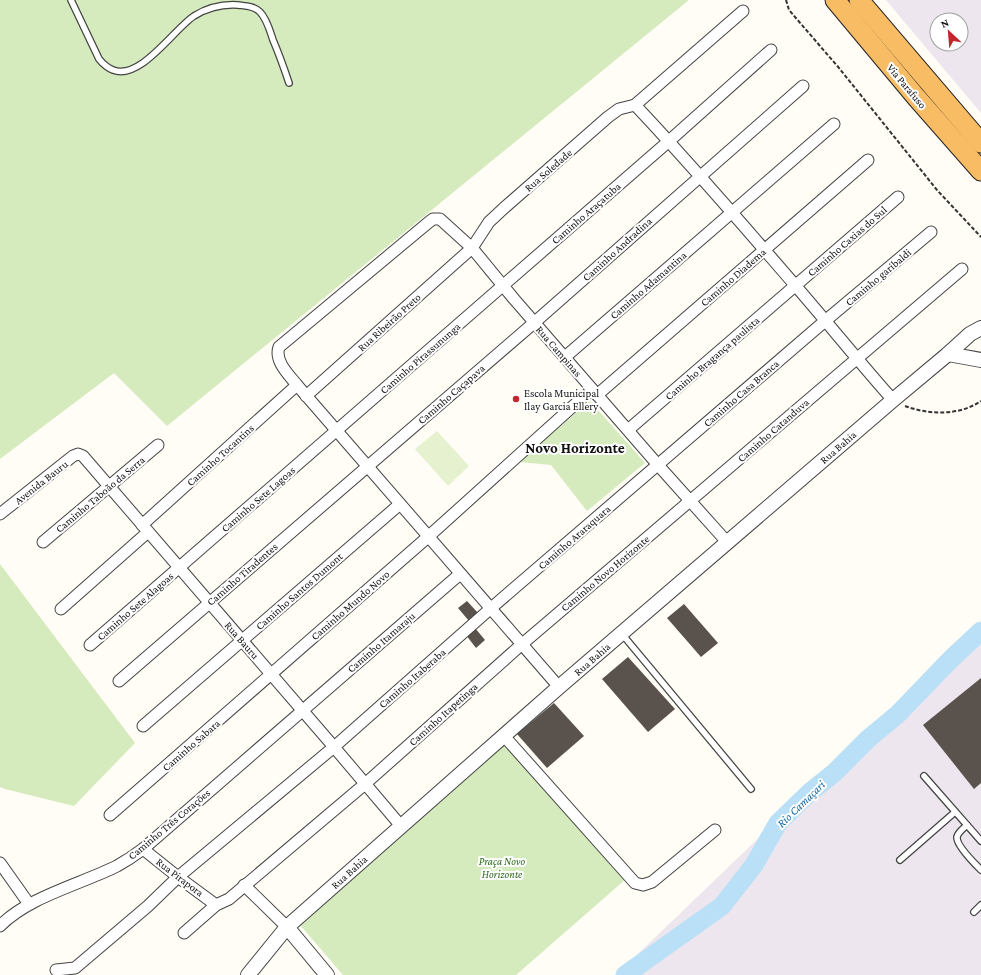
<svg xmlns="http://www.w3.org/2000/svg" width="981" height="975" font-family="'Crimson Pro',serif">
<style>
.industrial{fill:#eee6ef;fill-rule:evenodd}
.green{fill:#d5ebbd}
.pitch{fill:#e6f2cf}
.lines{fill:none;stroke-linecap:round;stroke-linejoin:round}
.river{stroke:#b9e0f7;stroke-width:19}
.building{fill:#5a524d}
.service-casing{stroke:#444;stroke-width:8}
.minor-casing{stroke:#444;stroke-width:13}
.tertiary-casing{stroke:#444;stroke-width:16}
.trunk-casing{stroke:#222;stroke-width:21}
.path{stroke:#333;stroke-width:2;stroke-dasharray:4 2;stroke-linecap:butt}
.service{stroke:#fff;stroke-width:5.5}
.minor{stroke:#fff;stroke-width:11}
.tertiary{stroke:#fff;stroke-width:14}
.trunk{stroke:#f7bc64;stroke-width:19}
.poi-dot{fill:#c4262e;stroke:#fff;stroke-width:1.5}
.labels{text-anchor:middle;dominant-baseline:central;stroke-width:4;stroke-linejoin:round;paint-order:stroke}
.street-label{font-size:11px;fill:#111;stroke:#fff}
.poi-label{font-size:11px;fill:#111;stroke:#fff;text-anchor:start}
.park-label{font-size:11px;font-style:italic;fill:#2f6b1f;stroke:#fff}
.water-label{font-size:12px;font-style:italic;fill:#1768a6;stroke:#fff}
.district-label{font-size:15px;font-weight:bold;fill:#111;stroke:#fff}
</style>
<rect width="100%" height="100%" fill="#fffdf5"/>
<g class="industrial">
<path d="M886 0H981V113ZM937 20H961V44H937Z"/>
<polygon points="981,624 981,975 616,975"/>
</g>
<g class="green">
<polygon points="0,0 689,0 167,426 114,373 0,459"/>
<polygon points="590,401 645,463 587,511 551,465 519,462"/>
<polygon points="0,564 135,743 74,806 5,789 0,787"/>
<polygon points="512,738 634,872 516,975 343,975 300,925"/>
</g>
<polygon class="pitch" points="437,431 469,466 448,486 415,449"/>
<g class="lines">
<polyline class="river" points="625,975 722,906 754,865 778,823 809,793 834,773 868,739 898,714 950,660 981,631"/>
</g>
<g class="building">
<polygon points="467,601 478,613 469,621 458,608"/>
<polygon points="684,604 718,643 701,657 667,618"/>
<polygon points="475,628 485,640 476,648 466,635"/>
<polygon points="628,657 675,709 648,732 602,679"/>
<polygon points="981,678 981,783 974,789 923,725"/>
<polygon points="554,703 584,736 547,768 517,734"/>
</g>
<g class="lines">
<g class="service-casing">
<g id="service">
<path d="M71 0 99 59C103 64 108 68 113 70 140 81 174 29 194 16 207 8 223 4 238 5 246 6 254 6 260 12 267 19 270 31 273 40 279 54 284 68 289 83"/>
<polyline points="622,634 751,789"/>
<polyline points="924,776 981,841"/>
<path d="M967 825C964 828 958 832 957 837 956 845 975 864 981 870"/>
<polyline points="900,860 955,812"/>
<polyline points="974,912 981,905"/>
</g>
</g>
<g class="minor-casing">
<g id="minor">
<path d="M635 105C690 163 742 224 794 284 828 323 859 362 893 400"/>
<polyline points="565,357 834,124"/>
<polyline points="597,395 868,160"/>
<polyline points="306,396 472,248 489,222 504,208 608,117 619,109 635,105 743,11"/>
<polyline points="628,430 898,197"/>
<polyline points="0,514 73,456 78,454 83,456 334,747 401,826"/>
<polyline points="142,525 297,385"/>
<polyline points="43,542 158,445"/>
<polyline points="61,609 148,532"/>
<polyline points="90,645 669,141 771,50"/>
<polyline points="119,681 535,322 803,86"/>
<path d="M559 687 297 385C289 375 274 361 279 347L429 222 433 219H440L472 248 514 299 658 465 727 542"/>
<polyline points="143,726 400,504"/>
<polyline points="504,736 635,883 643,885 652,882 715,830"/>
<polyline points="110,815 429,536 592,389"/>
<polyline points="143,849 178,877 216,905"/>
<polyline points="0,863 29,904"/>
<polyline points="244,885 287,927"/>
<path d="M0 926C28 897 81 884 117 866 126 861 135 855 143 849L460 574"/>
<polyline points="184,933 216,905 229,899 365,784 521,645 962,269"/>
<polyline points="56,970 75,968 148,906 178,877 334,747 490,609 825,321 931,232"/>
</g>
</g>
<g class="tertiary-casing">
<g id="tertiary">
<polyline points="948,354 981,360"/>
<polyline points="287,927 327,975"/>
<polyline points="248,975 287,927 559,687 893,400 948,354 970,334 981,328"/>
</g>
</g>
<g class="trunk-casing">
<g id="trunk">
<polyline points="835,0 916,97 981,171"/>
<polyline points="859,0 981,143"/>
</g>
</g>
<g class="path">
<polyline points="786,0 789,10 839,68 937,190 981,237"/>
<path d="M905 406C929 415 959 416 981 401"/>
</g>
<use href="#service" class="service"/>
<use href="#minor" class="minor"/>
<use href="#tertiary" class="tertiary"/>
<use href="#trunk" class="trunk"/>
</g>
<circle class="poi-dot" cx="516" cy="399" r="4"/>
<g class="labels">
<g class="street-label">
<text transform="translate(907 86) rotate(50)">Via Parafuso</text>
<text transform="translate(548 170) rotate(-41)">Rua Soledade</text>
<text transform="translate(586 213) rotate(-41)">Caminho Araçatuba</text>
<text transform="translate(847 241) rotate(-41)">Caminho Caxias do Sul</text>
<text transform="translate(617 249) rotate(-42)">Caminho Andradina</text>
<text transform="translate(733 277) rotate(-41)">Caminho Diadema</text>
<text transform="translate(878 277) rotate(-40)">Caminho garibaldi</text>
<text transform="translate(648 285) rotate(-41)">Caminho Adamantina</text>
<text transform="translate(389 322) rotate(-42)">Rua Ribeirão Preto</text>
<text transform="translate(559 351) rotate(49)">Rua Campinas</text>
<text transform="translate(420 358) rotate(-41)">Caminho Pirassununga</text>
<text transform="translate(712 358) rotate(-41)">Caminho Bragança paulista</text>
<text transform="translate(741 393) rotate(-41)">Caminho Casa Branca</text>
<text transform="translate(451 394) rotate(-41)">Caminho Caçapava</text>
<text transform="translate(773 430) rotate(-41)">Caminho Catanduva</text>
<text transform="translate(838 447) rotate(-41)">Rua Bahia</text>
<text transform="translate(220 455) rotate(-42)">Caminho Tocantins</text>
<text transform="translate(41 482) rotate(-38)">Avenida Bauru</text>
<text transform="translate(100 494) rotate(-40)">Caminho Taboão da Serra</text>
<text transform="translate(258 499) rotate(-41)">Caminho Sete Lagoas</text>
<text transform="translate(574 537) rotate(-41)">Caminho Araraquara</text>
<text transform="translate(605 573) rotate(-40)">Caminho Novo Horizonte</text>
<text transform="translate(242 574) rotate(-41)">Caminho Tiradentes</text>
<text transform="translate(299 591) rotate(-41)">Caminho Santos Dumont</text>
<text transform="translate(350 605) rotate(-41)">Caminho Mundo Novo</text>
<text transform="translate(135 606) rotate(-41)">Caminho Sete Alagoas</text>
<text transform="translate(242 640) rotate(49)">Rua Bauru</text>
<text transform="translate(381 642) rotate(-41)">Caminho Itamaraju</text>
<text transform="translate(592 659) rotate(-41)">Rua Bahia</text>
<text transform="translate(412 678) rotate(-41)">Caminho Itaberaba</text>
<text transform="translate(443 714) rotate(-42)">Caminho Itapetinga</text>
<text transform="translate(191 745) rotate(-41)">Caminho Sabara</text>
<text transform="translate(169 824) rotate(-40)">Caminho Três Corações</text>
<text transform="translate(349 872) rotate(-42)">Rua Bahia</text>
<text transform="translate(180 877) rotate(37)">Rua Pirapora</text>
</g>
<g class="poi-label">
<text x="524" y="393">Escola Municipal<tspan x="524" dy="13">Ilay Garcia Ellery</tspan></text>
</g>
<g class="park-label">
<text x="502" y="861">Praça Novo<tspan x="502" dy="13">Horizonte</tspan></text>
</g>
<g class="water-label">
<text transform="translate(801 804) rotate(-44)">Rio Camaçari</text>
</g>
<g class="district-label">
<text x="575" y="448">Novo Horizonte</text>
</g>
</g>
<g transform="translate(949 32) rotate(334)"><circle r="19" fill="#ffffff" stroke="#a0a0a0"/>
<path d="M0-3L7 15L0 10L-7 15Z" fill="#c4262e"/>
<text y="-6" font-size="11" font-weight="bold" text-anchor="middle" fill="#111111">N</text>
</g>
</svg>
